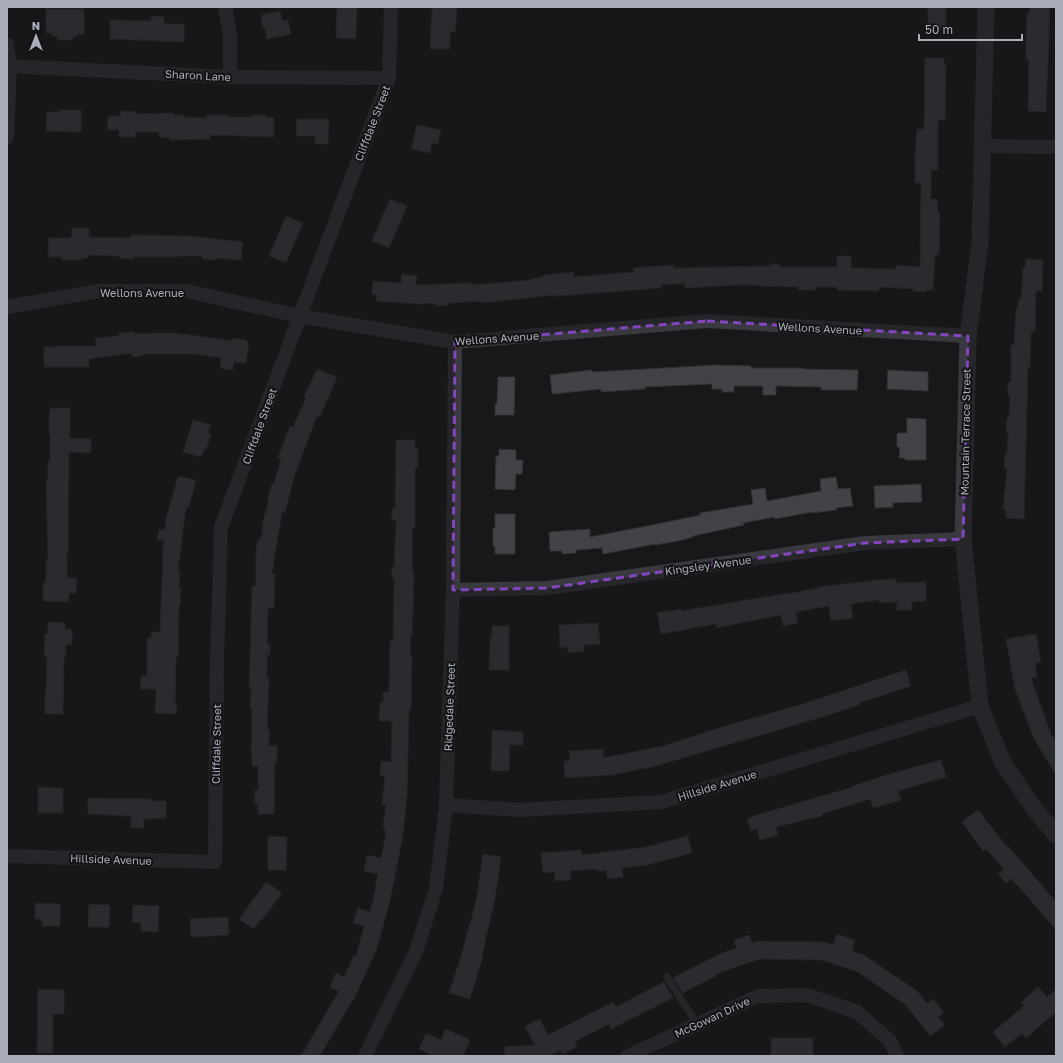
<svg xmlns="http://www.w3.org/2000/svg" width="1063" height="1063" font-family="'Golos Text',sans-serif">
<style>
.building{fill:#424347;stroke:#323236}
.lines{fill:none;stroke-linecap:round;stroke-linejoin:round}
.service{stroke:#39393f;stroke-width:7}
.minor{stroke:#39393f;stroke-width:14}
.tertiary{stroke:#39393f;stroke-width:17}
.marked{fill:none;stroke:#8446be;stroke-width:3;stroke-dasharray:8 5;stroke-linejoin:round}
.labels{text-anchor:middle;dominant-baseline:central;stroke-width:4;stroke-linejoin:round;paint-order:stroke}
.street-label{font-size:11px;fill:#aaaeba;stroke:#131315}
</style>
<rect width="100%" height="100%" fill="#18181a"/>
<g class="building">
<polygon points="337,7 357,7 356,39 336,38"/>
<polygon points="432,7 457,7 455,32 450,32 450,49 430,49"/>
<polygon points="928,7 946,7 946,29 928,28"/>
<polygon points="1030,7 1050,7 1046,112 1028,111 1029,60 1026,60 1026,40 1027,13 1030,13"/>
<polygon points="46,9 84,9 84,34 77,34 77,36 73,36 73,40 57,40 57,36 52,36 52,33 46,33"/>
<polygon points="280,11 282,21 288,20 291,34 267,39 265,28 263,28 261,16 263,16 263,14"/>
<polygon points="151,16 164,17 164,24 184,24 184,42 110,39 110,20 151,21"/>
<polygon points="925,58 944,58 944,65 946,65 945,120 938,120 938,170 931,170 931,199 937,199 938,213 940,213 939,255 935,255 933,290 926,290 926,292 913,291 913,289 879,287 879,291 837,290 837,287 815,287 815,290 798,290 798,287 758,286 758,285 736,285 685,288 685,283 661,285 661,288 583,294 556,296 555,295 482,303 481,301 449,303 449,305 435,306 435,303 419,304 376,301 377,295 372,294 373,281 401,283 402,274 417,276 416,285 473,283 473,285 531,280 531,279 543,277 543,275 574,272 574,277 634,272 633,268 673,265 674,268 770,266 770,264 780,264 780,267 837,267 837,256 851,256 851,268 896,269 896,265 920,267 921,183 915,183 915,158 917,129 924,129"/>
<polygon points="59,110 81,110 81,132 46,131 47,112 59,112"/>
<polygon points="120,111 137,112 137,114 174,113 174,115 184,115 184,117 207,118 207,115 229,115 229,117 251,117 251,115 265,115 265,117 274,118 274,137 210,135 210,139 170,140 170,138 159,137 159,132 136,132 136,137 119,137 119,130 107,130 108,116 120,116"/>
<polygon points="297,119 329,119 328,144 315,144 315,136 296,136"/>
<polygon points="417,125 441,130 438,144 432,143 430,153 412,149 412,148 411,148"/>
<polygon points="390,199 407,206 389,248 372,241"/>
<polygon points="286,216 303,223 286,263 269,256"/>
<polygon points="72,228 89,228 89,237 131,238 131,235 191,236 243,242 241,260 217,258 216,260 202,259 202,256 178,256 178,257 134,257 134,259 119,258 119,256 88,255 88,258 81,258 81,260 62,260 62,257 48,257 49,238 71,238"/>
<polygon points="1026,259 1043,260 1042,291 1036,291 1035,331 1031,331 1030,367 1028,367 1024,519 1006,518 1006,510 1003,510 1007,469 1004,468 1005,454 1007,454 1008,432 1006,432 1007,418 1009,418 1010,396 1008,396 1008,382 1011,382 1011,345 1014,345 1016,308 1018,308 1018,299 1021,299 1023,268 1025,268"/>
<polygon points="134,332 134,334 152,333 178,333 178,334 191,335 232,341 232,338 247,340 247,343 249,343 246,363 234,362 233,370 220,368 221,358 195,354 143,354 143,356 132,357 132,353 89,359 89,367 44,367 44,347 56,347 56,346 96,346 95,338 119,336 119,333"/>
<polygon points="717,365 751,366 751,368 803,368 803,369 858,370 857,390 821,390 821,387 776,386 776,395 763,395 763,386 734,386 734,392 722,392 722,389 712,389 712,384 645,387 645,389 601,392 601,389 552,394 550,375 592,370 592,372"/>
<polygon points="317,369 337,377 320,417 317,416 295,474 285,512 282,512 272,574 275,574 274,608 268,608 267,644 270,644 270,655 267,655 267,678 269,678 267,729 269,729 269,746 277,746 277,762 275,762 274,814 258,814 258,805 255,805 255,790 258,790 258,766 252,766 251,741 252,741 252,709 250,709 251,690 249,689 252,586 256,586 256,556 255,556 258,539 261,539 264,517 269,501 267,501 272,484 274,484 281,459 278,458 290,426 293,427 306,398 304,397"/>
<polygon points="888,370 928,372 928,391 887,389"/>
<polygon points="498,377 515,377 514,415 495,415 495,404 497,404"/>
<polygon points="50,408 70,408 70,438 91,439 91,453 69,452 68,553 67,553 67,578 77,578 76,593 69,593 69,602 43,601 43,583 46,583 46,561 48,561 46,481 48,481 48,461 50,461 50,433 49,433 49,414 50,414"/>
<polygon points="907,418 926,419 926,460 905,460 905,458 899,458 900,447 897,447 897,433 907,433"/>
<polygon points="193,420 211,425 208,433 211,434 206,450 204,449 201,457 183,452"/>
<polygon points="396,440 415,440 415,448 418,448 418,467 415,467 415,528 412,528 412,570 414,570 414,573 413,619 412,619 412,635 411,635 410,656 412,656 411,710 409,710 407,796 403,835 390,901 376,951 353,1001 352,1001 320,1056 301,1056 339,991 330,987 336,973 344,977 354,955 356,956 364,926 353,923 358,908 370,912 376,888 375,888 378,874 364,871 367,855 381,858 386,835 385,835 385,827 383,827 386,805 382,805 385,776 380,776 381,761 391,762 392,721 379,721 380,702 383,702 383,692 389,692 390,641 393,641 394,578 392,578 392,567 394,567 396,520 392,520 392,509 395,509"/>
<polygon points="499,449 516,450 516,460 523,460 522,474 516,474 515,490 495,489 496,456 499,456"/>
<polygon points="178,476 196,480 189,507 186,507 178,571 180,571 179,587 181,587 180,605 179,605 178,657 176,657 175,703 177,703 176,714 155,713 156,689 140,689 141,676 147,676 147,638 151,638 151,632 160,632 163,554 162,554 164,541 157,540 159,530 165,530 166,519"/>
<polygon points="836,477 838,489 850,488 853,506 836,508 837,510 812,513 812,512 775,519 774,517 743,523 744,525 693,536 693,537 678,541 655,545 655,544 603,554 602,548 576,550 576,553 562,554 562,551 550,551 549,532 590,529 590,537 652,525 701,515 700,513 753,504 751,490 765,488 767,501 821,491 820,479"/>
<polygon points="921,484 922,502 893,503 893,507 875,508 874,486"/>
<polygon points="495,514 515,514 515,554 495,554 495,546 493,546 493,528 495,528"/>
<polygon points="896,579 896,583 926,582 926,601 912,602 912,610 897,610 897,602 879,603 879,600 851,604 853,618 831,621 829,606 796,612 798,623 783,626 781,615 716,628 716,624 661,634 657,613 682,609 682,611 699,608 788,593 788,594 818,588 818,587 878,580"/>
<polygon points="48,622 65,623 65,629 72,629 72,645 66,645 66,657 64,657 63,714 45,714 45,694 46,694 47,656 44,656 45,634 48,634"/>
<polygon points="598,623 600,644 584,645 584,651 568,653 568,647 560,648 559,625"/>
<polygon points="492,626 509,626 509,670 489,670 490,638 492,638"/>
<polygon points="1036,634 1041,662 1036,663 1035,664 1037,677 1031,678 1051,734 1056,742 1056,775 1034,739 1015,689 1006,639"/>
<polygon points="906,670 911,686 859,703 859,705 822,717 656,766 611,775 565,778 564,761 570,761 569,751 603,749 603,758 663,746 725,726 803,704"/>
<polygon points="492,730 523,732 523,745 510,745 509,771 491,771"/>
<polygon points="941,760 946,777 898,791 901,800 873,808 870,799 822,814 822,816 776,827 778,835 760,840 757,829 751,831 747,819 753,817 753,816 853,787 853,786 893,773"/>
<polygon points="38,787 63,788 63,813 38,813"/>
<polygon points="88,798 151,799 151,801 166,801 166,818 144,819 144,828 131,828 131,816 88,814"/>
<polygon points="978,810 1008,848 1009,847 1056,902 1056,930 1021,889 1011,879 1006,883 998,874 1004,869 986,849 983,851 962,822"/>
<polygon points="268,836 287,837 286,870 268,870"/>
<polygon points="688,836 692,853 647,865 622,868 623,877 608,879 606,870 597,871 597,869 570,871 571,880 555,881 554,872 543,873 541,853 581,850 582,855 646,847"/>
<polygon points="483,854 501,857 495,898 482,956 483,956 470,999 449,993 463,950 469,925 470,925 476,900"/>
<polygon points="266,882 282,893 262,920 261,919 254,929 239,919"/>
<polygon points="35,903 60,904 60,926 42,926 42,919 35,919"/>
<polygon points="89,904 110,905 109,927 88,927"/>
<polygon points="133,905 159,906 158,932 141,931 141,923 132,922"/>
<polygon points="228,917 229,935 191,937 190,919"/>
<polygon points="837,934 855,940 852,951 864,955 917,991 927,1003 933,999 944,1012 938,1017 945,1025 930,1036 906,1005 858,972 822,960 759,959 716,974 716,976 683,993 673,978 719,954 736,948 734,940 749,935 752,943 757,941 824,942 833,945"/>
<polygon points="664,982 673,998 611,1029 609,1024 574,1042 577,1047 562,1054 561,1050 548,1056 505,1056 504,1047 535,1045 525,1026 540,1019 548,1035 613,1002 616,1007"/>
<polygon points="1038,987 1047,997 1056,989 1056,1012 1026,1038 1022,1033 1005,1047 993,1032 1024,1006 1021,1002"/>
<polygon points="38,989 64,990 64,1014 53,1014 53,1053 37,1053"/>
<polygon points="446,1029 470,1040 463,1056 434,1056 419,1049 426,1033 441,1040"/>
<rect x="771" y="1038" width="42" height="18"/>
</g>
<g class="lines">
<polyline class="service" points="667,977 697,1024"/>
<g class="minor">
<polyline points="225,7 230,34 230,77"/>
<polyline points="7,44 10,66 7,137"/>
<polyline points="7,66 230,77 389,78"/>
<polyline points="983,146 1056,147"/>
<polyline points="7,307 99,291 186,291 299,316 455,342 707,321 968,336"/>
<polyline points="453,590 547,588 865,543 963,539"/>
<polyline points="446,805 520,810 661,802 980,706"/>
<polyline points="7,856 215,862 217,660 221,527 389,78 391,7"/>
<polyline points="365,1056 416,951 436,889 446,805 453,590 455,342"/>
<polyline points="628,1056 758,996 807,995 857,1012 890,1041 897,1056"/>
</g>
<polyline class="tertiary" points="986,7 980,242 968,336 963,539 980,706 1003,763 1036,811 1056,835"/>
</g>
<path d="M0 0H1063V1063H0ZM707 321 968 336 963 539 865 543 547 588 453 590 455 342Z" fill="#18181a" fill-opacity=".55" fill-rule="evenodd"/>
<path class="marked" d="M707 321 968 336 963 539 865 543 547 588 453 590 455 342Z"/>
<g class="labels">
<g class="street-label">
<text transform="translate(198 75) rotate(3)">Sharon Lane</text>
<text transform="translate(372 123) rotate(-69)">Cliffdale Street</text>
<text x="142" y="292">Wellons Avenue</text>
<text transform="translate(820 328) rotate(3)">Wellons Avenue</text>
<text transform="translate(497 338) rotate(-4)">Wellons Avenue</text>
<text transform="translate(259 426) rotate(-70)">Cliffdale Street</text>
<text transform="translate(965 432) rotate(-89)">Mountain Terrace Street</text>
<text transform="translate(708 565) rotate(-8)">Kingsley Avenue</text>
<text transform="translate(449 707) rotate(-88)">Ridgedale Street</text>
<text transform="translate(216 744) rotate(-89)">Cliffdale Street</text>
<text transform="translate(717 785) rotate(-17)">Hillside Avenue</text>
<text transform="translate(111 859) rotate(2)">Hillside Avenue</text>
<text transform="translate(712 1017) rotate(-25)">McGowan Drive</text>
</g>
</g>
<rect width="1063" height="1063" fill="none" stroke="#aaaeba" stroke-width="16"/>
<g transform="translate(36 36)" stroke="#131315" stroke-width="3" paint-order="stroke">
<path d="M0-3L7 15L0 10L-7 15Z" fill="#aaaeba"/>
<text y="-6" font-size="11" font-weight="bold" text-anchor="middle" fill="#aaaeba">N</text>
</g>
<path d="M919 34v6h103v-6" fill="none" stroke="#aaaeba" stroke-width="2"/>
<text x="925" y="34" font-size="12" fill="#aaaeba" stroke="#131315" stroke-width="3" paint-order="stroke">50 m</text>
</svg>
